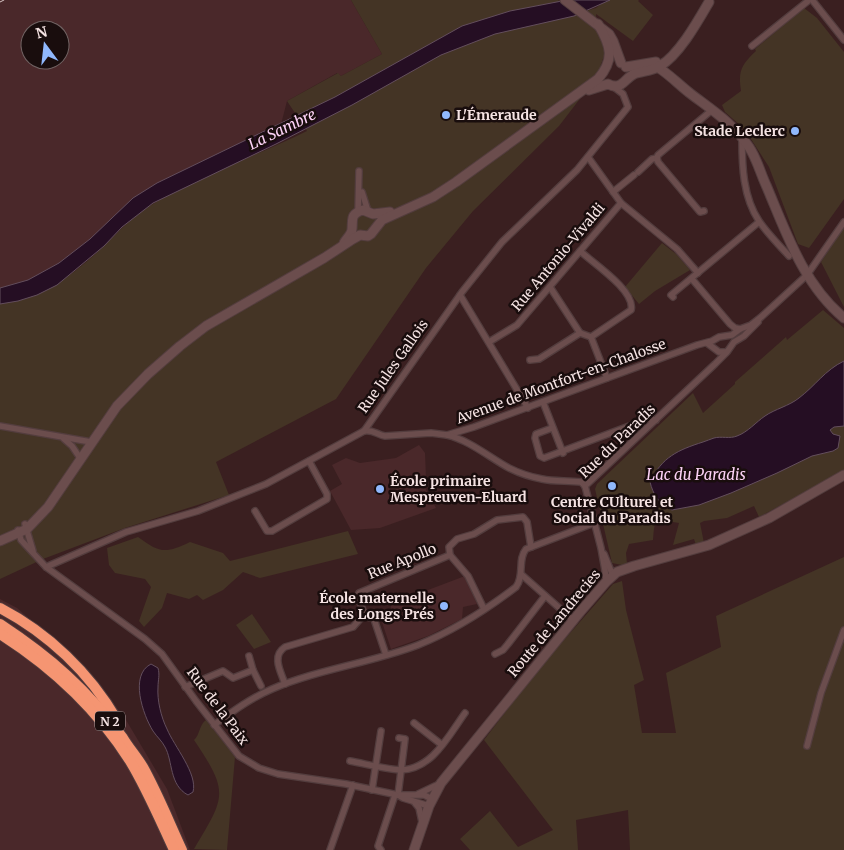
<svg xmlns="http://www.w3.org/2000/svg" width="844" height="850" font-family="Merriweather,serif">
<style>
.built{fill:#4a282a;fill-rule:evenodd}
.green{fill:#443425}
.water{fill:#250e23;stroke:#634e5d}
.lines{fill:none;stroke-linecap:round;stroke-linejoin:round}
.street-casing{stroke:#533d3e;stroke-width:8}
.secondary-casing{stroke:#533d3e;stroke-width:11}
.highway-casing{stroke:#533d3e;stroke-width:12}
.street{stroke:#6b4d4d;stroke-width:5.5}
.secondary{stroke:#6b4d4d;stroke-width:9}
.highway{stroke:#f59572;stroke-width:10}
.rail{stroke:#d9c6c6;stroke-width:1}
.poi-dot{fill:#90b8fd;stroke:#190d0d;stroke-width:2}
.labels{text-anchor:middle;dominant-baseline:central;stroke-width:5;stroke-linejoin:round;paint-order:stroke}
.shield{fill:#190d0d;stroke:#b3a3a3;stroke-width:1}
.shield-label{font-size:12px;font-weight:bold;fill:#f5e3e3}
.poi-label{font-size:14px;font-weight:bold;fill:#f5e3e3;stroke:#190d0d;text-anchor:start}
.street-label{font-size:14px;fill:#f5e3e3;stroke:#190d0d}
.water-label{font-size:15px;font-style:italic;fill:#fcd2f6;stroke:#190d0d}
</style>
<rect width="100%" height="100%" fill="#3a1f20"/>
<g class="built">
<path d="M0 0H351L382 54 341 76 337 73 287 101 276 144 153 203 0 304ZM30 30H60V60H30Z"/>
<polygon points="419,445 425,453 426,478 423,481 424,486 436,508 380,528 351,530 330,491 342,484 332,465 346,458 360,463 396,458"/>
<polygon points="465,576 477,604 463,607 462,619 428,636 391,649 382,622 391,620 391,604"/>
<polygon points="0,599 17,608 85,668 126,720 167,789 190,850 0,850"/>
</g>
<g class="green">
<path d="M351 0H558L576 14 596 8 606 0H639L638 1 653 15 633 41 596 14C596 19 595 26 597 31 598 36 604 40 605 45 607 56 599 64 599 74L559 126 473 211 426 268 336 399 216 462 229 495 125 528 43 559 0 579V304C44 297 72 276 104 246 120 230 134 215 153 204 201 174 257 156 307 131L287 101 338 73 341 76 382 54Z"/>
<path d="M804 8 817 18 844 52V199L809 248 798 244 769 167 749 136 741 126 725 112 722 105 741 91C738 71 741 65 756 51L755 49Z"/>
<polygon points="844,227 844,307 821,262"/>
<polygon points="662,243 676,254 690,270 655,291 639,304 625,287"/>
<path d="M823 310 844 328V471L759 517 754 506 727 518 704 521 700 523 704 543 696 545 694 539 673 545 679 523 667 521 666 517 662 515C653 521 654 531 653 540L629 544 626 553 627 564 622 565 612 563 595 489 597 484 693 393 703 413 735 384V382L786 337 787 340Z"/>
<path d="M348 531 358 554 260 578 243 572 223 590 203 600 197 595 189 599 167 593 162 608 144 627 139 621 151 587 145 579 115 573 109 565 107 548 138 537C160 553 165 554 190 542L223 553 230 561Z"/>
<polygon points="844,557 844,850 630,850 628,810 576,820 578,850 470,850 460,839 490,811 518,847 553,830 484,740 536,672 613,584 622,581 626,610 644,680 634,685 642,733 676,733 666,673 721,647 716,616"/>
<polygon points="252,614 271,642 254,649 236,625"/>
<path d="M206 720 235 757 227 850 194 849C225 797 230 793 194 740 200 735 199 725 206 720Z"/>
</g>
<g class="water">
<polygon points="567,0 610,0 574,16 495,34 441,55 352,105 276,144 153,203 122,227 104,246 57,285 37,295 18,301 0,304 0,288 28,280 59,263 90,239 133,198 157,183 335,97 462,26 510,11"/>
<path d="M844 361V426L834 427 830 430 833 434 840 436 838 448 833 451 812 456 777 473 731 493 699 505 672 510C659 505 653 494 650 482 662 457 678 450 703 442 707 441 710 439 714 438 721 436 730 439 737 436 748 432 756 422 765 416 775 409 789 406 799 398 815 386 825 370 844 361Z"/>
<path d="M151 664 158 668C160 675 158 680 158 687 157 700 161 717 167 729 174 746 198 774 193 792L188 795C169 785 173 761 165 747 162 741 157 737 153 731 143 715 129 675 151 664Z"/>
</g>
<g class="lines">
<g class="street-casing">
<g id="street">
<polyline points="813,1 844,40"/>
<polyline points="752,46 808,1"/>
<path d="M742 139C742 166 743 197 759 221 767 233 779 245 789 256"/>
<polyline points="588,157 621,203 677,249 698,273"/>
<polyline points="638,172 652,159 657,158"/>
<polyline points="362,192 368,211"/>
<polyline points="613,192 634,175"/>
<polyline points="704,211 700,212 658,162 657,158 658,155 712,110"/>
<polyline points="358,212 359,171"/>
<path d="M580 251C593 263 636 291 631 310L591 337"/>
<polyline points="692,279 730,324 735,328 740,329"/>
<polyline points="550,287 580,333"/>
<polyline points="460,295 528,408"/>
<polyline points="673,297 671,295 759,222"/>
<polyline points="591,337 607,378"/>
<polyline points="489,342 517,325 621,203"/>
<polyline points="707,343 719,352 726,352"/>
<polyline points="530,360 539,359 580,333 591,337"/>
<polyline points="543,402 563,453"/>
<polyline points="0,426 91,442"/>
<polyline points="552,428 536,434 535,438 540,456 544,458 648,419 656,420"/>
<path d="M364 431C373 429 377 435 385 436L431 433 447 435 474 427 697 345 712 341 719 337 732 335 740 329 751 325 760 318 807 275 844 222"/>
<path d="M447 435C469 440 489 457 509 468 519 473 531 477 542 479 555 482 568 480 581 482L585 486"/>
<polyline points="64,439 72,446 80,458"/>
<polyline points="585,486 715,364 727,352 734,342 744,336 758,322"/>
<polyline points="585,486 601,548 605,570 606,582"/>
<polyline points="255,511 267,531 272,531 327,499 327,494 309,461"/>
<polyline points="25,524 33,551"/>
<polyline points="18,530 21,540 46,567 145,639 162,654 196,701 239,756 259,768 278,774 346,784 398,795 403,798 429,806"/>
<polyline points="604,554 613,576"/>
<polyline points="46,567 126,532 198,511 266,484 364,431 462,292 502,242 577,170 628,107 623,94 614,87"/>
<polyline points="522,575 574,621"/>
<polyline points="484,609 468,576 450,555 449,547 457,539 474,534 497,520 523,517 527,522 531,547"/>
<polyline points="365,616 358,597 359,593 450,555"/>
<polyline points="495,654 503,650 508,644 545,596"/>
<polyline points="249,656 253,670 261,686"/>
<path d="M285 684C281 672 271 656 285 647L353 627 360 619 364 616 374 619 386 655"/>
<polyline points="185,687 223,671 233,678 253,670"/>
<polyline points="414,723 442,745"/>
<path d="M214 725C233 711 251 698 272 689 319 669 371 663 418 645 453 631 486 610 516 587 525 575 517 560 526 549L594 523"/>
<polyline points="807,746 821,693 844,630"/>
<path d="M350 761C366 764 384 769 400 770 432 770 449 735 465 713"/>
<polyline points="372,790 381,731"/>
<polyline points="418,794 439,784"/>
<polyline points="398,795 405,739 399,738"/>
<polyline points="401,795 424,795 432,799"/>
<polyline points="415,803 419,808 422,822"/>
<polyline points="330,850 353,785"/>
<polyline points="381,850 378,846 395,795"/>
</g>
</g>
<g class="secondary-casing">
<g id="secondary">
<polyline points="565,0 609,34 613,41 621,63"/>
<path d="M652 64C664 69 679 85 691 94 712 110 734 124 749 147 757 159 760 172 766 185 786 232 803 284 844 318"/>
<polyline points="626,67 656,62"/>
<path d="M589 90 608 84C621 91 624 79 634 74 642 71 652 71 660 66 679 55 698 21 709 2"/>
<path d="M344 243C346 239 352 234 352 229 353 219 350 214 363 210L373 214 390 212"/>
<path d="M0 541 27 529 48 507 117 406 148 374 180 346 206 326 324 258 353 239 360 235 368 236 371 234 382 220 433 197 456 182 598 79C615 59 611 46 598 24"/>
<polyline points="414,850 429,806 441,783 580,612 606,582 617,572 634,566 709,545 769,518 844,475"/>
</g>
</g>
<g class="highway-casing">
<g id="highway">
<path d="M0 608C48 633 90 673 117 720"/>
<path d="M0 624C50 657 88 690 123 738 129 748 137 757 143 767 158 794 169 822 182 850"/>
<path d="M0 634C52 667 97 709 130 761 147 789 160 820 174 850"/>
</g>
</g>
<use href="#street" class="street"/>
<use href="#secondary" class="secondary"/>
<use href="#highway" class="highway"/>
<polyline class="rail" points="0,2 4,0"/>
</g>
<g class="poi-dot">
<circle cx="446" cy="115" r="5"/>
<circle cx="795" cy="131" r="5"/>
<circle cx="612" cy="486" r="5"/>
<circle cx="380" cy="489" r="5"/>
<circle cx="444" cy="606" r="5"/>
</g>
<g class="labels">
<rect class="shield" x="95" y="711.5" width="30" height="19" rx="4"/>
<g class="shield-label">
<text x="110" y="721">N 2</text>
</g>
<g class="poi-label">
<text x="456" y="115">L'Émeraude</text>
<text x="785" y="131" text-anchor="end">Stade Leclerc</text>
<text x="390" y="481">École primaire<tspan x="390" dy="16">Mespreuven-Eluard</tspan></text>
<text x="612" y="502" text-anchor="middle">Centre CUlturel et<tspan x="612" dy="16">Social du Paradis</tspan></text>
<text x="434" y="598" text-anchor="end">École maternelle<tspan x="434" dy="16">des Longs Prés</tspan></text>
</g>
<g class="street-label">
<text transform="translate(558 257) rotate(-50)">Rue Antonio-Vivaldi</text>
<text transform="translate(393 366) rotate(-55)">Rue Jules Gallois</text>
<text transform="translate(561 381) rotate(-20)">Avenue de Montfort-en-Chalosse</text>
<text transform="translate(617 441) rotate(-44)">Rue du Paradis</text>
<text transform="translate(402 561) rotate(-22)">Rue Apollo</text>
<text transform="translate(554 623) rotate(-50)">Route de Landrecies</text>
<text transform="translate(218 706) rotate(53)">Rue de la Paix</text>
</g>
<g class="water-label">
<text transform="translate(282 129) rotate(-26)">La Sambre</text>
<text x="696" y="474">Lac du Paradis</text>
</g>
</g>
<g transform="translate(45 45) rotate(345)"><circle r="24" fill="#190d0d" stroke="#716363"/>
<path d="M0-4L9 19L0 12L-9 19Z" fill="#90b8fd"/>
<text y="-8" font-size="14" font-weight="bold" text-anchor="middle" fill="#f5e3e3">N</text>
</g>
</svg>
